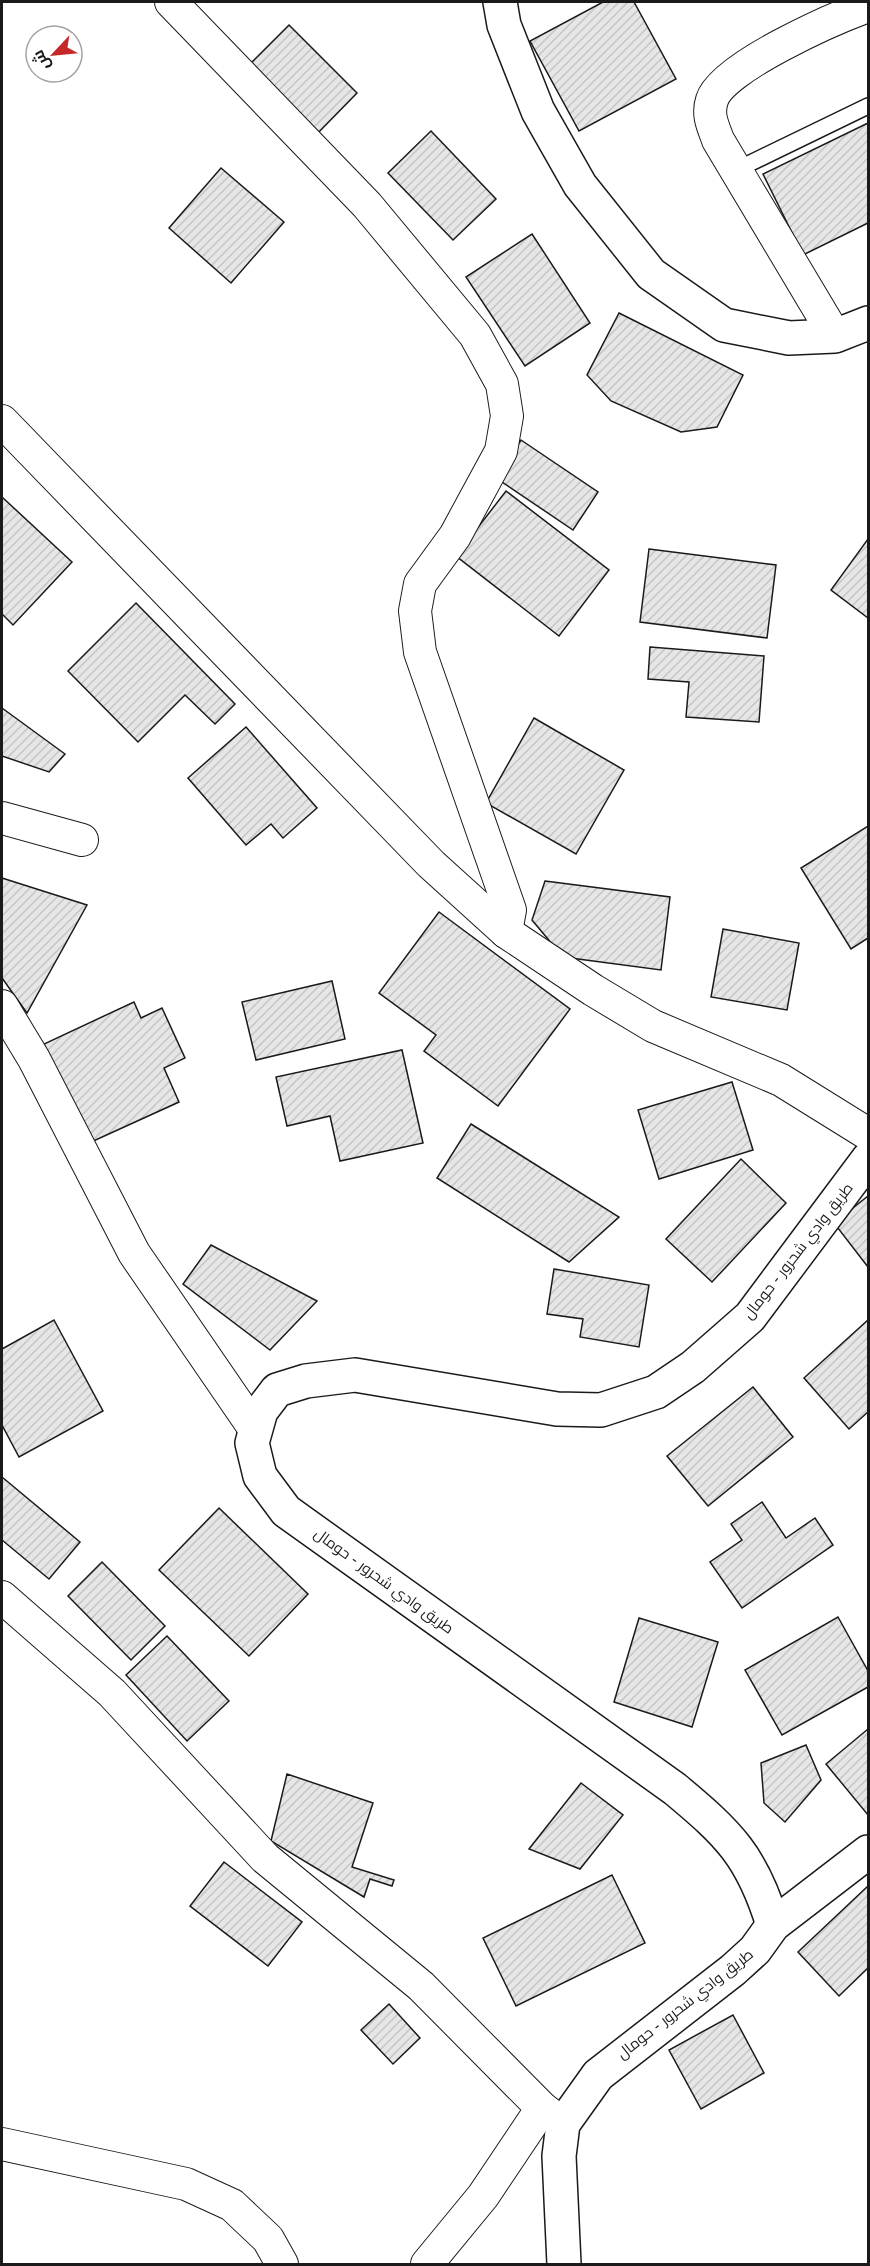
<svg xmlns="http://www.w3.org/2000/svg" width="870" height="2266" font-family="'Varela Round',Cairo,sans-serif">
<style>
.building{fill:url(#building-hatch);stroke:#1a1a1a;stroke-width:1.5}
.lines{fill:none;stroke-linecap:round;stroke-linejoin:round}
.lane-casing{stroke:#1a1a1a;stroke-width:18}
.street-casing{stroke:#1a1a1a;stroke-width:34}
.secondary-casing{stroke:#1a1a1a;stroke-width:36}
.lane{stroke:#fff;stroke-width:15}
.street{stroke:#fff;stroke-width:32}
.secondary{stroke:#fff;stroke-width:33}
.labels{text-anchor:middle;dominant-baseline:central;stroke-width:4.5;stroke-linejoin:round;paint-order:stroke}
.street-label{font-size:15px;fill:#1a1a1a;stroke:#fff}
</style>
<defs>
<pattern id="building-hatch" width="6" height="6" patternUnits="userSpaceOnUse" patternTransform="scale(1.5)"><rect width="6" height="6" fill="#e6e6e6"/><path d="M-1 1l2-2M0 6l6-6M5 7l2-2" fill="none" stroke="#c5c5c5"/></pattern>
</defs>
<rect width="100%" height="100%" fill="#fff"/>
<g class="building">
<polygon points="603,2 634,2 676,79 579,131 530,41"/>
<polygon points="289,25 357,93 317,134 248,66"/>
<polygon points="868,123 868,223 803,255 763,174"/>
<polygon points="431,131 496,199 453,240 388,173"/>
<polygon points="221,168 284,222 231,283 169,228"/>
<polygon points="532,234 590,323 525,366 466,277"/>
<polygon points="619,313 743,375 717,427 681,432 611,401 587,375"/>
<polygon points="521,440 598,492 573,530 496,478"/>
<polygon points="506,491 609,570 559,636 456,556"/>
<polygon points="2,497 72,562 13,625 2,614"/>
<polygon points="868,539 868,618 831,590"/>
<polygon points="649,549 776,565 767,638 640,622"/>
<polygon points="136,603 235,704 215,724 185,695 138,742 68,671"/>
<polygon points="650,647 764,656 759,722 686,717 689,682 648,679"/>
<polygon points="2,708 65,754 49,772 2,756"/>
<polygon points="534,718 624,770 576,854 486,803"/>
<polygon points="246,727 317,808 283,838 271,824 246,845 188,778"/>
<polygon points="868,826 868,938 851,949 801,868"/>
<polygon points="2,878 87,905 27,1013 2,978"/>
<polygon points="545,881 670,897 661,970 563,957 532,920"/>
<polygon points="439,912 570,1009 498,1106 424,1051 436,1035 379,993"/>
<polygon points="723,929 799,943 787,1010 711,997"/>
<polygon points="332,981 345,1039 256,1060 242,1002"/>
<polygon points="134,1002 141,1018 162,1008 185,1058 164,1068 179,1102 89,1143 44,1044"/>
<polygon points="402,1050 423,1143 340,1161 330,1116 287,1126 276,1077"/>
<polygon points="732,1082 753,1150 659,1179 638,1110"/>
<polygon points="471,1124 619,1217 569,1262 437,1178"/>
<polygon points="741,1159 786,1203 712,1282 666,1239"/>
<polygon points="868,1196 868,1267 834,1223"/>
<polygon points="211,1245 317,1301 270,1350 183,1284"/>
<polygon points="554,1269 649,1285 639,1347 580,1337 583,1319 547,1314"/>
<polygon points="54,1320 103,1411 19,1457 2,1425 2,1349"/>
<polygon points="868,1320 868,1412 849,1429 804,1378"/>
<polygon points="753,1387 793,1437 708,1506 667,1456"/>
<polygon points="2,1477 80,1542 49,1579 2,1540"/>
<polygon points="762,1502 786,1538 815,1518 833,1545 742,1608 710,1562 742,1540 731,1524"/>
<polygon points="219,1508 308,1594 249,1656 159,1570"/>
<polygon points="102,1562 165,1626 131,1660 68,1596"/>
<polygon points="838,1617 868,1671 868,1687 782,1735 745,1670"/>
<polygon points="639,1618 718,1642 692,1727 614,1702"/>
<polygon points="167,1636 229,1701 187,1741 126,1675"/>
<polygon points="868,1729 868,1815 826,1764"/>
<polygon points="806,1745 821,1780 785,1822 764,1803 761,1763"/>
<polygon points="287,1774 373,1803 352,1867 394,1880 392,1886 370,1879 364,1897 271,1841"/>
<polygon points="581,1783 623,1815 580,1869 529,1849"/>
<polygon points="224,1862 302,1922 268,1966 190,1906"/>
<polygon points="612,1875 645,1943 516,2006 483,1938"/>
<polygon points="868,1886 868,1968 839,1996 798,1952"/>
<polygon points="389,2004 420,2038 393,2064 361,2030"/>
<polygon points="733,2015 764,2073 701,2109 669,2050"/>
</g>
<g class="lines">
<g class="lane-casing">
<polyline id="lane" points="736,170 868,106"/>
</g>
<g class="street-casing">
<g id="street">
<polyline points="171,2 367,205 475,335 502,384 507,416 501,451 455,536 420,584 415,611 420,652 510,910 506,932"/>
<path d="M835 336 718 140C713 126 707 115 712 100 722 67 835 18 868 6"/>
<polyline points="2,421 431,864 506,932 593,990 653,1026 781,1080 868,1134"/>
<polyline points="2,818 82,840"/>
<polyline points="2,1006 34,1059 134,1253 254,1428"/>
<polyline points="2,1597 112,1693 265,1858 421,1986 542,2108 563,2124"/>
<polyline points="2,2144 186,2184 232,2205 268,2239 282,2264"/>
<polyline points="427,2264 483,2196 542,2108"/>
</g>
</g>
<g class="secondary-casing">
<g id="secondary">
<polyline points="500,2 504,25 538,111 580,185 651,274 724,325 789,338 835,336 868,323"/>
<path d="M773 1925C752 1856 729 1834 675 1789L286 1511 260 1476 252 1443 261 1411 277 1390 306 1381 355 1375 557 1409 601 1410 656 1392 693 1367 750 1317 868 1159"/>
<polyline points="564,2264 559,2156 563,2124 598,2075 733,1970 755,1950 773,1925 868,1852"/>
</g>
</g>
<use href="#lane" class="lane"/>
<use href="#street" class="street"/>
<use href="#secondary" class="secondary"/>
</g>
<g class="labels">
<g class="street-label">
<text transform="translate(798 1251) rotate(-52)">طريق وادي شحرور - حومال</text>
<text transform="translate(384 1581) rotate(36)">طريق وادي شحرور - حومال</text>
<text transform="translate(685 2004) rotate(-38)">طريق وادي شحرور - حومال</text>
</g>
</g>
<rect width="870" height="2266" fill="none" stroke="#1a1a1a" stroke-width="6"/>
<g transform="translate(54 54) rotate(244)"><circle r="28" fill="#ffffff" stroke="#a3a3a3" stroke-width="1.5"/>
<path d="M0-4.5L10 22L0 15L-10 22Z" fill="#c62828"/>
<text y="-9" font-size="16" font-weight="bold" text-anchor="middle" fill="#1a1a1a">ش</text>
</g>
</svg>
